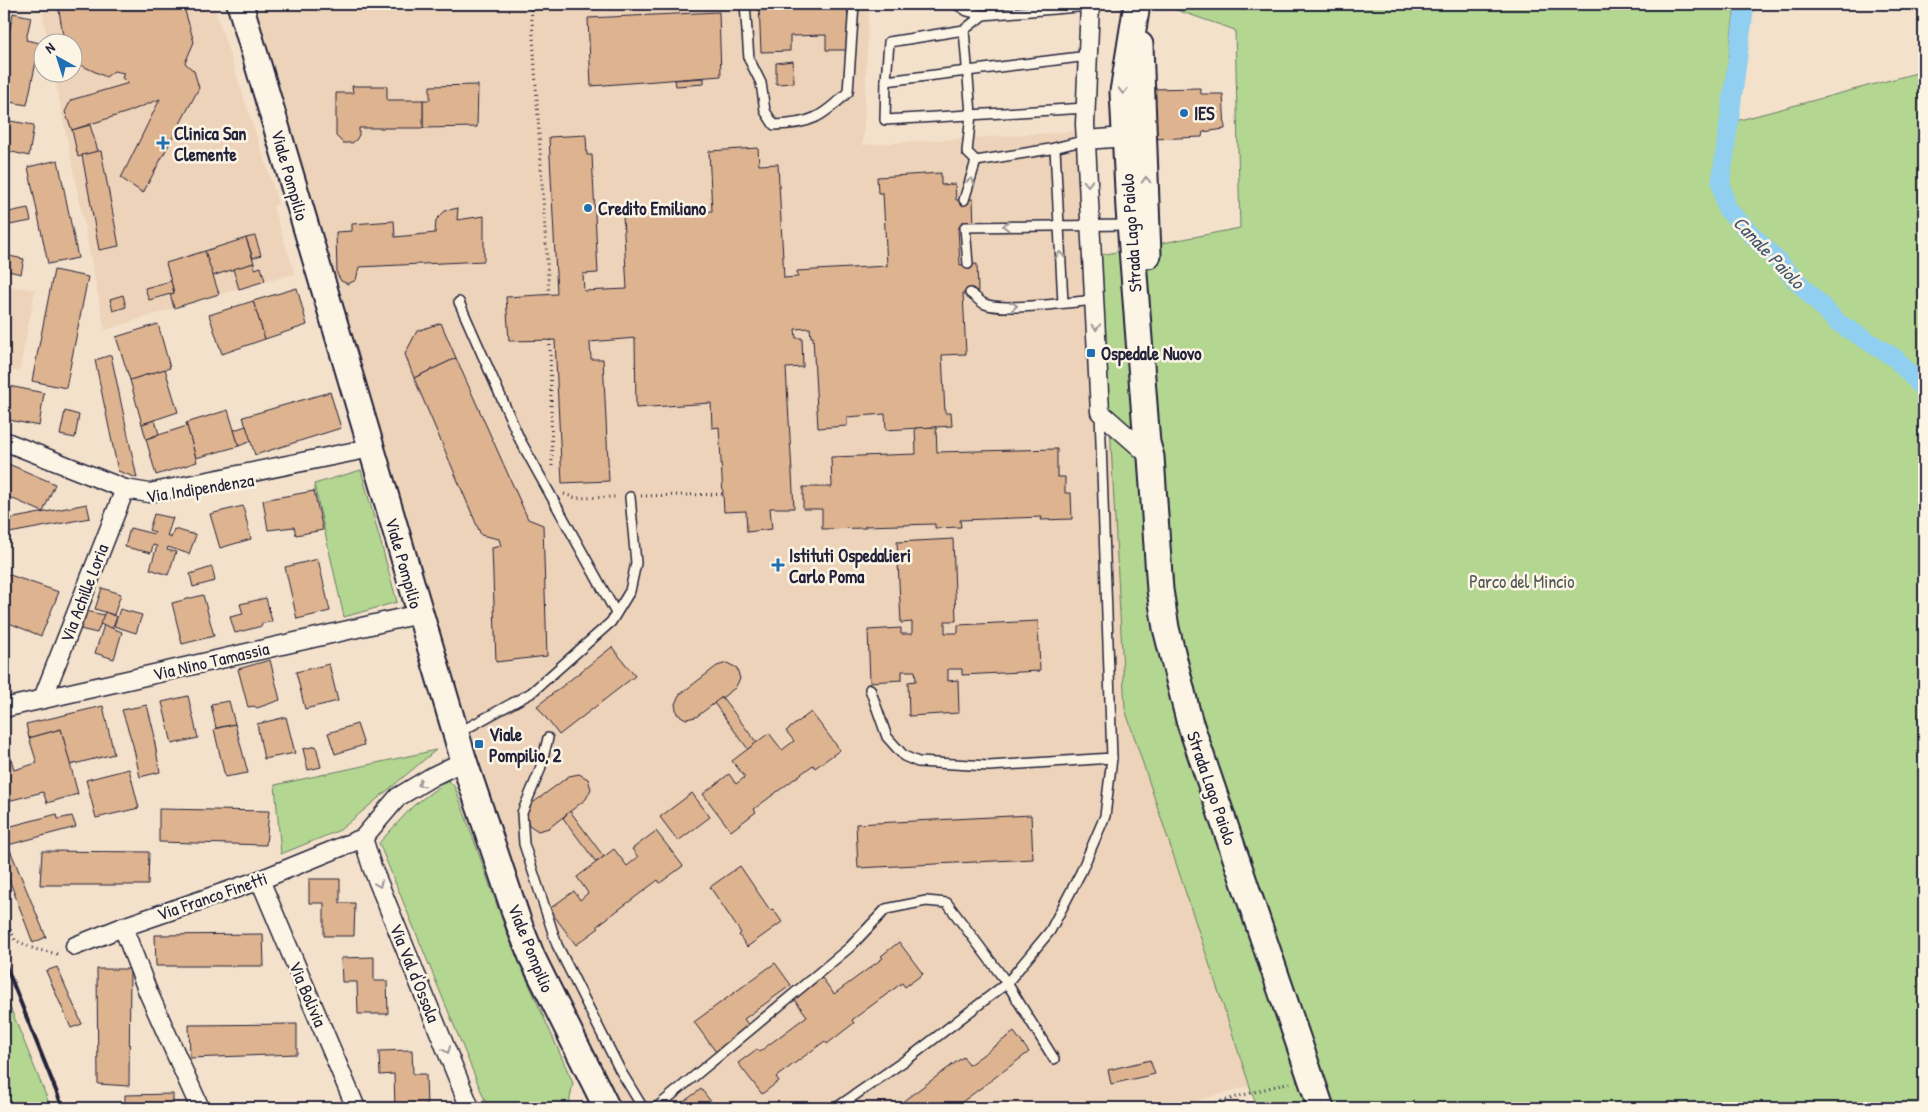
<svg xmlns="http://www.w3.org/2000/svg" width="1928" height="1112" font-family="'Patrick Hand',sans-serif">
<style>
.built{fill:#edd3b9}
.green{fill:#b3d691;stroke:#6a7c66}
.lines{fill:none;stroke-linecap:round;stroke-linejoin:round}
.canal{stroke:#90cff0;stroke-width:19}
.building{fill:#deb38f;stroke:#22223b}
.lane-casing{stroke:#22223b;stroke-width:12}
.street-casing{stroke:#22223b;stroke-width:21}
.secondary-casing{stroke:#22223b;stroke-width:29}
.path{stroke:#22223b;stroke-width:3;stroke-dasharray:1 4;stroke-linecap:butt}
.lane{stroke:#fcf5e5;stroke-width:9}
.street{stroke:#fcf5e5;stroke-width:18}
.secondary{stroke:#fcf5e5;stroke-width:25}
.rail{stroke:#22223b;stroke-width:4}
.oneway{stroke:#9a9698}
.poi-dot{fill:#1f6fb2;stroke:#fcf5e5;stroke-width:2}
.labels{text-anchor:middle;dominant-baseline:central;stroke-width:5;stroke-linejoin:round;paint-order:stroke}
.poi-label{font-size:18px;font-weight:bold;fill:#22223b;stroke:#fcf5e5;text-anchor:start}
.street-label{font-size:18px;fill:#22223b;stroke:#fcf5e5}
.park-label{font-size:18px;fill:#4e5855;stroke:#fcf5e5}
.water-label{font-size:19px;font-style:italic;fill:#435671;stroke:#fcf5e5}
</style>
<rect width="100%" height="100%" fill="#f3e1cb"/>
<filter id="ink" filterUnits="userSpaceOnUse"><feTurbulence type="fractalNoise" baseFrequency=".02" numOctaves="2"/><feDisplacementMap in="SourceGraphic" scale="10" xChannelSelector="R" yChannelSelector="G"/><feConvolveMatrix kernelMatrix="1 2 1 2 8 2 1 2 1" color-interpolation-filters="sRGB"/></filter>
<g filter="url(#ink)">
<g class="built">
<polygon points="41,4 213,4 270,177 278,203 273,207 295,274 219,294 105,330 54,73 72,72 72,42 48,42"/>
<polygon points="253,4 869,4 863,145 1081,131 1097,429 1130,472 1273,1079 1171,1108 623,1108 606,1076 525,906 291,147"/>
<polygon points="4,285 35,290 19,372 4,368"/>
</g>
<g class="green">
<polygon points="1159,4 1735,4 1721,125 1924,71 1924,1108 1257,1108 1125,709 1101,255 1240,228 1235,30"/>
<polygon points="361,470 397,602 344,617 314,484"/>
<polygon points="436,750 340,830 281,854 275,785"/>
<polygon points="448,780 455,787 509,939 573,1083 568,1108 488,1108 379,843 413,806"/>
<polygon points="4,992 51,1108 4,1108"/>
</g>
<g class="lines">
<polyline class="canal" points="1745,4 1721,182 1726,208 1837,322 1895,358 1924,389"/>
</g>
<g class="building">
<polygon points="58,4 183,4 194,42 185,63 194,71 199,88 143,193 121,178 160,99 128,112 72,130 65,112 71,100 129,83 122,78 124,73 114,71 106,77 72,61 72,42 64,42"/>
<polygon points="759,4 847,4 849,50 826,50 826,35 790,36 790,51 761,52"/>
<polygon points="719,12 721,76 591,86 588,18"/>
<polygon points="13,13 31,17 26,40 40,43 27,105 4,101 4,59"/>
<polygon points="793,61 794,83 776,84 776,63"/>
<polygon points="704,78 704,84 676,86 675,80"/>
<polygon points="478,85 477,127 423,128 423,100 430,100 430,86"/>
<polygon points="352,86 387,86 387,100 423,100 423,128 359,128 359,135 356,140 352,143 343,143 336,136 336,93 353,93"/>
<polygon points="1200,88 1201,94 1223,94 1225,129 1203,132 1202,137 1153,139 1150,89"/>
<polygon points="4,120 34,125 29,156 4,150"/>
<polygon points="90,125 98,151 78,157 72,130"/>
<polygon points="586,135 587,155 592,155 598,273 583,274 584,291 627,289 623,216 712,211 709,151 758,148 759,165 778,164 784,278 798,277 797,271 887,266 883,193 878,193 877,177 941,173 941,185 955,184 956,200 973,199 974,227 958,228 960,265 977,264 978,292 963,293 966,354 942,355 945,413 951,413 952,426 886,430 885,414 847,417 847,426 818,428 813,337 811,337 810,328 795,329 796,338 802,338 803,367 786,368 794,508 770,508 772,529 747,532 746,511 724,512 719,427 712,428 711,403 636,408 635,338 590,342 591,359 603,359 609,481 562,483 555,340 509,341 506,297 557,294 549,137"/>
<polygon points="98,151 101,151 119,246 99,250 82,155"/>
<polygon points="58,160 78,258 48,264 28,167"/>
<polygon points="28,208 31,221 4,226 4,213"/>
<polygon points="458,208 457,220 484,216 484,261 359,267 356,280 348,284 341,281 337,274 336,232 352,231 352,224 394,221 395,237 435,233 436,220 445,211"/>
<polygon points="255,236 261,255 253,258 246,238"/>
<polygon points="246,238 254,263 212,276 205,251"/>
<polygon points="205,251 219,294 174,308 170,294 174,293 166,263"/>
<polygon points="4,255 24,259 21,274 4,270"/>
<polygon points="254,263 255,269 261,267 265,281 239,289 233,269"/>
<polygon points="54,270 88,277 66,388 32,381"/>
<polygon points="171,281 174,293 149,300 145,288"/>
<polygon points="297,288 307,325 265,339 253,301"/>
<polygon points="123,295 126,307 113,311 110,299"/>
<polygon points="253,301 265,339 222,354 209,315"/>
<polygon points="441,323 456,358 414,378 405,354 417,331"/>
<polygon points="158,324 170,368 130,380 116,337"/>
<polygon points="111,355 137,478 118,471 95,360"/>
<polygon points="456,358 528,519 543,525 547,656 496,662 492,548 501,546 499,539 481,535 414,378"/>
<polygon points="165,369 178,412 142,424 130,380"/>
<polygon points="4,385 44,393 39,426 4,419"/>
<polygon points="330,392 341,428 255,455 243,417"/>
<polygon points="228,410 239,446 196,458 186,423"/>
<polygon points="65,411 79,415 75,438 60,435"/>
<polygon points="155,420 159,434 146,439 142,424"/>
<polygon points="187,426 197,462 156,475 146,439"/>
<polygon points="246,426 251,441 239,446 234,430"/>
<polygon points="936,427 937,452 1057,449 1057,477 1065,477 1065,493 1071,493 1072,519 1041,520 1042,517 960,520 961,527 935,528 935,524 865,526 865,528 822,529 822,509 803,509 803,487 832,487 831,457 916,454 915,428"/>
<polygon points="4,462 55,484 43,512 4,495"/>
<polygon points="314,491 323,530 296,535 294,527 268,530 263,500"/>
<polygon points="87,504 90,518 4,534 4,520"/>
<polygon points="243,506 251,539 220,548 210,514"/>
<polygon points="154,514 173,518 167,536 171,538 174,529 196,535 189,554 168,547 167,550 176,552 168,575 150,569 157,546 153,545 151,553 125,547 130,528 154,534 155,532 149,530"/>
<polygon points="953,539 956,621 945,621 945,633 958,633 958,625 1038,621 1040,671 962,675 962,669 948,669 948,681 958,680 959,713 909,716 908,682 916,681 915,671 902,671 902,680 870,682 868,630 901,628 901,634 912,634 912,622 901,623 897,542"/>
<polygon points="318,559 330,611 297,619 285,567"/>
<polygon points="212,567 215,581 193,587 190,574"/>
<polygon points="4,573 59,592 41,636 4,621"/>
<polygon points="102,588 121,594 114,615 95,609"/>
<polygon points="203,595 214,636 182,644 172,603"/>
<polygon points="266,598 272,621 261,624 262,626 235,633 230,617 243,614 240,604"/>
<polygon points="120,609 142,615 136,633 114,626"/>
<polygon points="86,611 104,615 97,633 80,629"/>
<polygon points="105,612 117,617 112,629 100,624"/>
<polygon points="104,625 122,632 114,659 95,653"/>
<polygon points="612,647 635,676 559,735 537,706"/>
<polygon points="270,660 280,700 257,708 254,706 248,707 238,669"/>
<polygon points="727,663 737,668 740,679 735,688 696,717 686,719 677,714 675,704 679,695 717,666"/>
<polygon points="329,664 338,701 305,709 296,672"/>
<polygon points="188,696 198,738 172,744 162,702"/>
<polygon points="722,697 757,743 748,749 714,703"/>
<polygon points="229,701 235,724 216,728 211,704"/>
<polygon points="147,705 155,737 154,739 160,772 140,777 133,745 122,710"/>
<polygon points="103,706 114,754 70,765 61,729 29,738 26,724"/>
<polygon points="811,712 840,750 815,768 813,765 754,809 756,812 731,831 703,794 729,774 736,784 745,777 732,761 769,733 782,750 794,741 786,731"/>
<polygon points="286,717 295,753 264,759 257,724"/>
<polygon points="235,724 248,773 225,777 214,729"/>
<polygon points="357,724 364,745 335,754 328,733"/>
<polygon points="61,729 78,794 47,803 43,792 4,802 4,743 7,743 14,770 37,763 29,738"/>
<polygon points="316,746 321,767 308,770 303,749"/>
<polygon points="129,769 139,808 96,818 86,780"/>
<polygon points="579,774 588,779 591,789 586,799 549,828 538,831 529,825 526,815 530,805 569,776"/>
<polygon points="692,793 710,817 678,841 660,817"/>
<polygon points="159,809 269,811 266,845 159,842"/>
<polygon points="570,811 604,857 596,862 563,818"/>
<polygon points="57,814 58,819 72,816 76,827 4,846 4,828"/>
<polygon points="1031,815 1033,859 858,868 856,824"/>
<polygon points="656,831 683,866 660,883 658,880 597,926 599,928 576,945 549,909 574,891 580,900 588,893 577,877 614,849 627,866 638,857 632,849"/>
<polygon points="8,845 46,937 33,943 4,866 4,846"/>
<polygon points="42,851 149,852 148,885 40,885"/>
<polygon points="740,866 770,910 773,909 782,922 747,947 739,935 741,933 710,887"/>
<polygon points="309,879 340,879 340,903 355,903 354,936 324,936 324,903 309,903"/>
<polygon points="263,934 264,966 156,966 155,935"/>
<polygon points="899,942 923,974 905,987 902,983 852,1020 854,1023 827,1044 825,1041 776,1077 779,1081 762,1094 738,1063 757,1049 759,1052 807,1016 794,999 822,978 834,994 883,958 881,956"/>
<polygon points="374,957 374,981 387,981 388,1014 358,1014 357,982 342,982 341,958"/>
<polygon points="775,963 791,985 744,1019 750,1027 716,1052 694,1022"/>
<polygon points="57,967 82,1024 71,1028 46,971"/>
<polygon points="97,969 130,969 129,1086 98,1084"/>
<polygon points="297,1024 297,1054 190,1058 189,1025"/>
<polygon points="1014,1032 1029,1052 954,1108 894,1108 963,1057 969,1065"/>
<polygon points="412,1050 413,1074 426,1074 427,1108 395,1108 394,1074 380,1075 379,1051"/>
<polygon points="1150,1060 1155,1074 1111,1084 1108,1070"/>
<polygon points="701,1089 716,1108 675,1108"/>
<polygon points="173,1094 173,1108 158,1108 158,1106 125,1108 125,1095"/>
</g>
<g class="lines">
<g class="lane-casing">
<g id="lane">
<path d="M745 4 749 59 761 83 765 111 774 125C811 124 822 117 848 92L854 4"/>
<polyline points="956,4 967,11 983,15 1090,6"/>
<polyline points="983,15 964,30 889,42 886,81 885,120 1086,108"/>
<polyline points="964,30 971,114 967,152 976,161 1050,149 1086,140"/>
<polyline points="886,81 1088,56"/>
<polyline points="1055,148 1063,303"/>
<polyline points="964,200 976,161"/>
<polyline points="968,264 965,227 1128,225"/>
<path d="M970 293C975 296 980 302 985 304 1002 312 1073 302 1094 300"/>
<polyline points="459,302 520,440 616,613"/>
<polyline points="870,689 887,737 904,756 918,762 989,766 1112,758 1100,414"/>
<polyline points="458,733 531,693 611,622 630,591 636,563 630,497"/>
<polyline points="548,738 540,770 522,813 524,844 557,945 620,1070 643,1108"/>
<polyline points="1054,1059 1007,983 1050,931 1081,872 1105,816 1112,758"/>
<polyline points="656,1108 850,947 886,909 926,901 947,903 1007,983 913,1055 836,1108"/>
</g>
</g>
<g class="street-casing">
<g id="street">
<polyline points="1090,4 1085,124 1100,412 1151,457"/>
<polyline points="1086,140 1125,137"/>
<polyline points="4,441 125,489 149,493 371,448"/>
<polyline points="43,698 125,489"/>
<polyline points="4,708 419,614"/>
<polyline points="363,838 372,867 470,1108"/>
<polyline points="260,880 356,1108"/>
<polyline points="75,946 123,927"/>
<polyline points="200,1108 148,992 123,927 260,880 363,838 398,797 433,776 464,761"/>
</g>
</g>
<g class="secondary-casing">
<g id="secondary">
<polyline points="240,4 464,761 520,927 532,957 607,1108"/>
<polyline points="1137,4 1123,92 1129,209 1147,443 1151,457 1160,590 1166,628 1189,720 1321,1108"/>
<polyline points="1140,45 1148,255"/>
</g>
</g>
<g class="path">
<polyline points="531,4 549,295"/>
<polyline points="550,340 552,469"/>
<polyline points="564,494 576,498 617,497"/>
<polyline points="641,496 723,494"/>
<polyline points="4,916 15,940 34,949 58,954 60,953"/>
<polyline points="1197,1108 1290,1082"/>
</g>
<use href="#lane" class="lane"/>
<use href="#street" class="street"/>
<use href="#secondary" class="secondary"/>
<polyline class="rail" points="4,961 63,1108"/>
</g>
<defs><path id="oneway-chevron" d="M-2-3.5L2.5 0L-2 3.5" fill="none" stroke-width="1.6" stroke-linecap="round" stroke-linejoin="round" transform="scale(1.25)"/></defs>
<g class="oneway">
<use href="#oneway-chevron" transform="translate(1123 91) rotate(91)"/>
<use href="#oneway-chevron" transform="translate(1146 180) rotate(-92)"/>
<use href="#oneway-chevron" transform="translate(971 181) rotate(-72)"/>
<use href="#oneway-chevron" transform="translate(1088 183) rotate(88)"/>
<use href="#oneway-chevron" transform="translate(1006 226) rotate(179)"/>
<use href="#oneway-chevron" transform="translate(1060 255) rotate(-93)"/>
<use href="#oneway-chevron" transform="translate(1014 306) rotate(-2)"/>
<use href="#oneway-chevron" transform="translate(1096 327) rotate(87)"/>
<use href="#oneway-chevron" transform="translate(421 784) rotate(149)"/>
<use href="#oneway-chevron" transform="translate(379 884) rotate(68)"/>
<use href="#oneway-chevron" transform="translate(447 1050) rotate(68)"/>
</g>
</g>
<g class="poi-dot">
<circle cx="1184" cy="113" r="5"/>
<path d="M160.5 135.5h5v5h5v5h-5v5h-5v-5h-5v-5h5z"/>
<circle cx="588" cy="208" r="5"/>
<rect x="1086" y="348" width="10" height="10" rx="2.5"/>
<path d="M775.5 557.5h5v5h5v5h-5v5h-5v-5h-5v-5h5z"/>
<rect x="474" y="739" width="10" height="10" rx="2.5"/>
</g>
<g class="labels">
<g class="poi-label">
<text x="1194" y="113">IES</text>
<text x="174" y="133">Clinica San<tspan x="174" dy="21">Clemente</tspan></text>
<text x="598" y="208">Credito Emiliano</text>
<text x="1101" y="353">Ospedale Nuovo</text>
<text x="789" y="555">Istituti Ospedalieri<tspan x="789" dy="21">Carlo Poma</tspan></text>
<text x="489" y="734">Viale<tspan x="489" dy="21">Pompilio, 2</tspan></text>
</g>
<g class="street-label">
<text transform="translate(290 175) rotate(74)">Viale Pompilio</text>
<text transform="translate(1131 233) rotate(-94)">Strada Lago Paiolo</text>
<text transform="translate(200 488) rotate(-9)">Via Indipendenza</text>
<text transform="translate(404 563) rotate(74)">Viale Pompilio</text>
<text transform="translate(84 593) rotate(-69)">Via Achille Loria</text>
<text transform="translate(211 661) rotate(-13)">Via Nino Tamassia</text>
<text transform="translate(1212 788) rotate(71)">Strada Lago Paiolo</text>
<text transform="translate(212 896) rotate(-19)">Via Franco Finetti</text>
<text transform="translate(531 948) rotate(68)">Viale Pompilio</text>
<text transform="translate(415 973) rotate(68)">Via Val d'Ossola</text>
<text transform="translate(308 994) rotate(67)">Via Bolivia</text>
</g>
<g class="park-label">
<text x="1522" y="581">Parco del Mincio</text>
</g>
<g class="water-label">
<text transform="translate(1769 252) rotate(46)">Canale Paiolo</text>
</g>
</g>
<rect width="1928" height="1112" fill="none" stroke="#fcf5e5" stroke-width="20"/>
<rect x="10" y="10" width="1908" height="1092" fill="none" stroke="#22223b" stroke-width="2" filter="url(#ink)"/>
<g transform="translate(58 58) rotate(321)"><circle r="24" fill="#fcf5e5" stroke="#a5a1a1"/>
<path d="M0-4L9 19L0 12L-9 19Z" fill="#1f6fb2"/>
<text y="-8" font-size="14" font-weight="bold" text-anchor="middle" fill="#22223b">N</text>
</g>
</svg>
